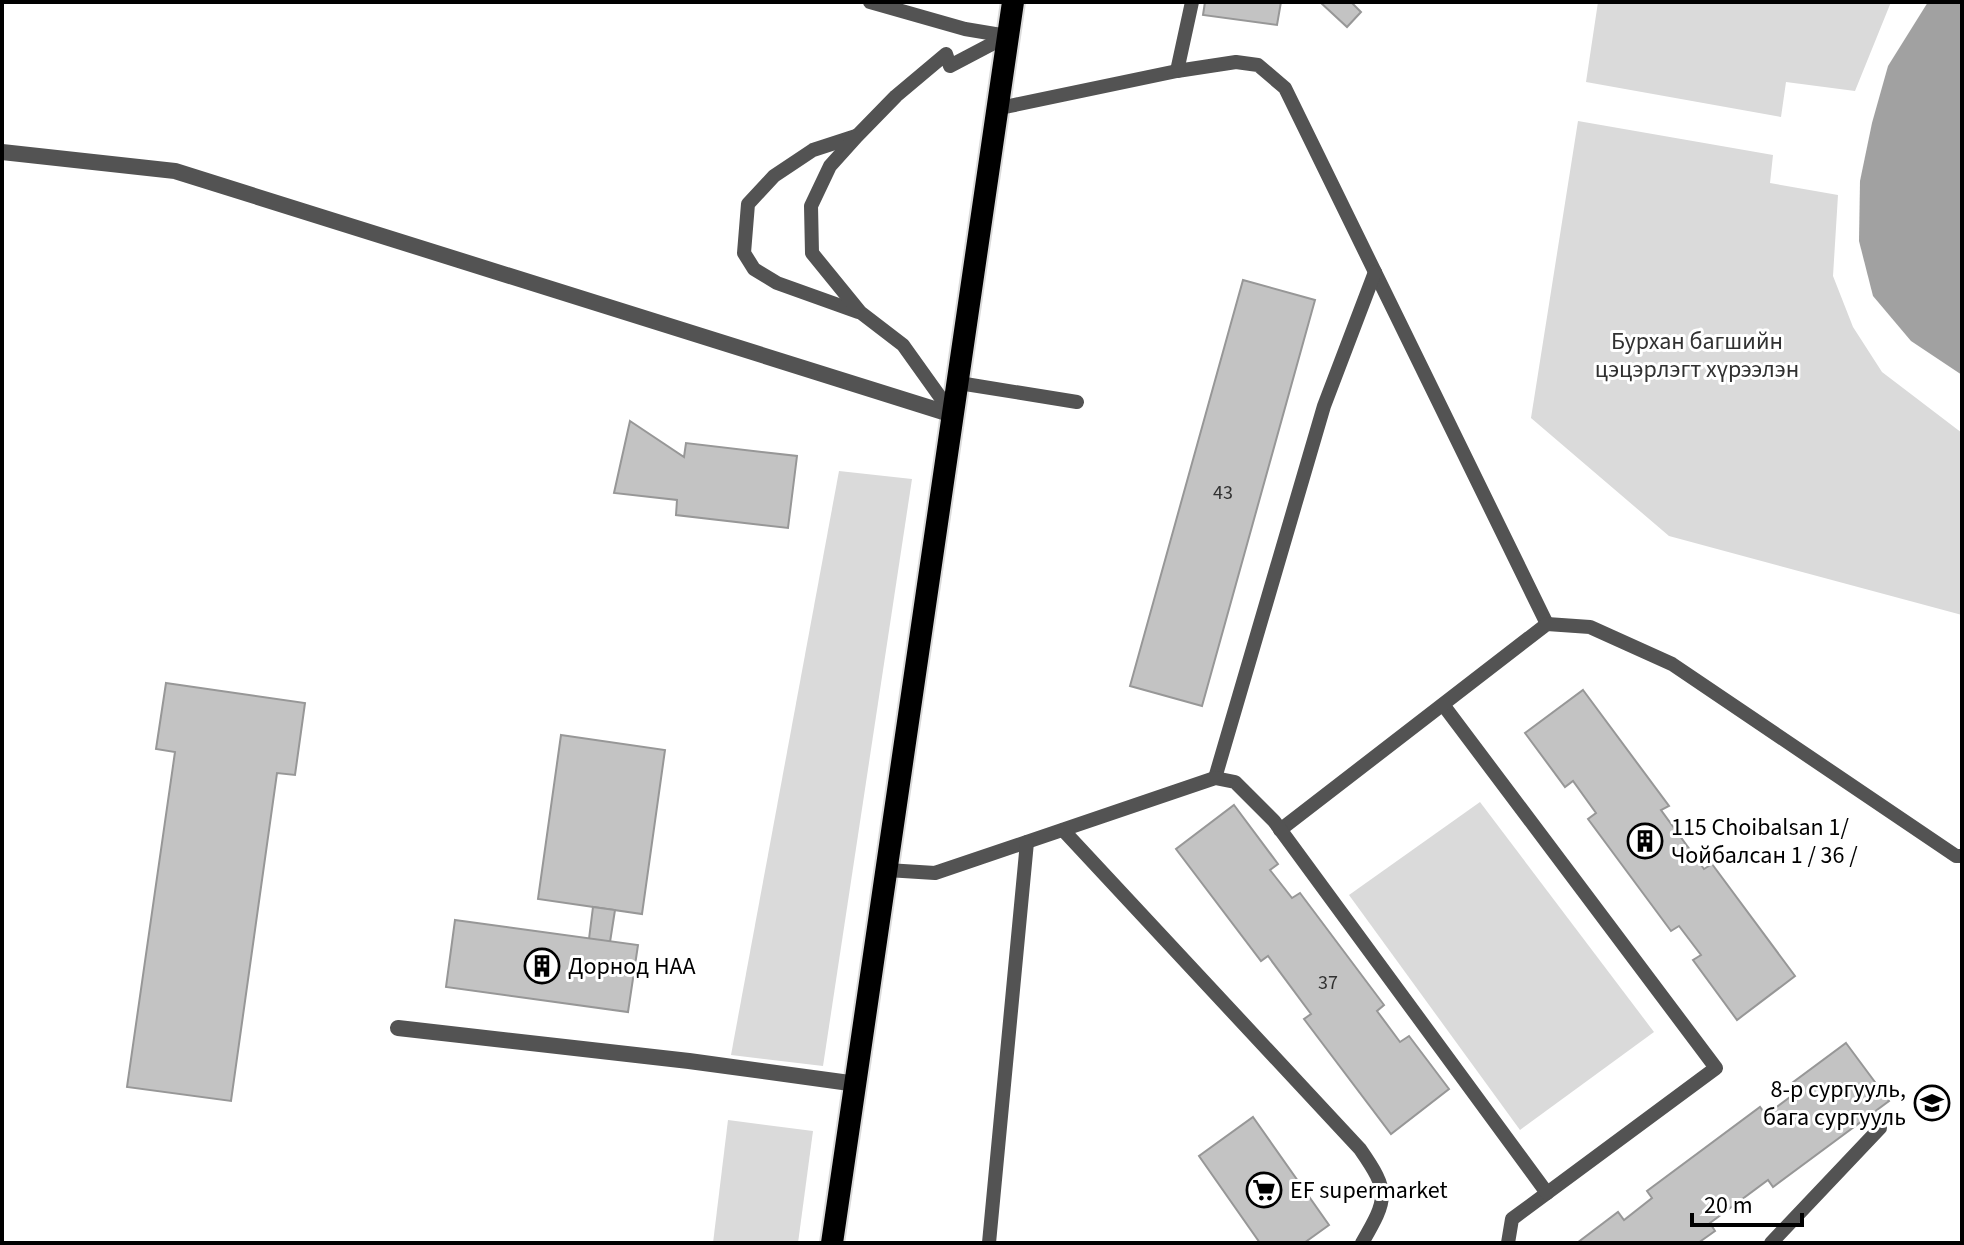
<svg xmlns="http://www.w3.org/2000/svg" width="1964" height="1245" font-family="'Source Sans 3',sans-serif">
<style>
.green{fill:#dadada}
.water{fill:#a1a1a1}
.building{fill:#c3c3c3;stroke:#979797;stroke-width:2}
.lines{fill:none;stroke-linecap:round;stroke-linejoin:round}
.trunk-casing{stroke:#dbdbdb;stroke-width:26}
.service{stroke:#535353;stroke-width:14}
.minor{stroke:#535353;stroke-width:16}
.trunk{stroke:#000;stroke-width:22}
.labels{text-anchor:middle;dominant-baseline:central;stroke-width:6;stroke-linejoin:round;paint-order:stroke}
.number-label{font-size:20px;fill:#313131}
.park-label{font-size:24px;fill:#313131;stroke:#fff}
.poi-label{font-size:24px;fill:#000;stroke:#fff;text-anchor:start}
</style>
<rect width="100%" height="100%" fill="#fff"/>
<g class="green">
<polygon points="1598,2 1891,2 1855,91 1786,82 1781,117 1586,82"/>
<polygon points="1578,121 1773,155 1770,183 1838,195 1833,276 1853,327 1882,372 1962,433 1962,615 1669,536 1531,418"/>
<polygon points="839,471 912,479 823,1066 731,1055"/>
<polygon points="1480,802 1654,1032 1520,1130 1349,895"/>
<polygon points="728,1120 813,1131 798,1243 713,1243"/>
</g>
<polygon class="water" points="1928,2 1962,2 1962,375 1911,341 1873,296 1859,241 1860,181 1872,123 1888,66"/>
<g class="building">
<polygon points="1205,2 1281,2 1277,25 1203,15"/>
<polygon points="1320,2 1351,2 1361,12 1347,27"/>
<polygon points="1243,280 1315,300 1202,706 1130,686"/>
<polygon points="630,421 684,457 686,443 797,456 788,528 676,515 677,500 614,493"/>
<polygon points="166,683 305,703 295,775 277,773 231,1101 127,1087 175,752 156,749"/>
<polygon points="1583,690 1669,806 1661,810 1704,869 1712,864 1795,976 1737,1020 1693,960 1701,955 1679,926 1671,931 1588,819 1596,813 1573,781 1565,787 1525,733"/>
<polygon points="561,735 665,750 642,914 538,899"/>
<polygon points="1234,805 1278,864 1270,870 1292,898 1300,893 1384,1005 1377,1011 1400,1042 1409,1036 1449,1089 1391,1134 1304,1019 1311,1014 1268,956 1261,961 1176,849"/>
<polygon points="593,907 615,910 610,942 589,939"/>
<polygon points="455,920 638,945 628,1012 446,987"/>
<polygon points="1846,1043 1889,1101 1773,1187 1768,1180 1710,1223 1715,1231 1698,1243 1577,1243 1618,1212 1624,1220 1652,1198 1647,1191 1760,1107 1766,1115 1798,1091 1792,1083"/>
<polygon points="1253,1117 1329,1225 1304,1243 1260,1243 1199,1156"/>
</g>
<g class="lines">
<g class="trunk-casing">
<polyline id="trunk" points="832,1243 1013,2"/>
</g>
<g class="service">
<polyline points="870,2 965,29 1007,36"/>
<polyline points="1177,71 1236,62 1258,65 1285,88 1547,624"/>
<polyline points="1000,108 1177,71 1192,2"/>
<polyline points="856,136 813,150 774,176 748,204 744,253 754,269 777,283 858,312"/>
<polyline points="959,383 1077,402"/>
<polyline points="953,415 903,345 860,312 812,253 811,206 830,166 857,136 896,96 946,54 950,66 1007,36"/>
<polyline points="1444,706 1716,1068 1512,1219 1508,1243"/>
<polyline points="1215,778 1324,406 1375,272"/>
<path d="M1063 830 1360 1149C1390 1192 1388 1198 1362 1243"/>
<polyline points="1280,830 1547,624 1590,627 1672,664 1956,856 1962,856"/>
<polyline points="887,870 935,873 1215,778 1235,782 1274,821 1547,1193"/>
<polyline points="989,1243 1027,842"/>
<polyline points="1771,1243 1880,1128"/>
</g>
<g class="minor">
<polyline points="2,152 175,171 953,415"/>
<polyline points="398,1028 689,1061 857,1084"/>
</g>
<use href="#trunk" class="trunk"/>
</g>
<defs>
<g id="building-ring" transform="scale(1.8)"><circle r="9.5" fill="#fff" stroke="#000" stroke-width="1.5"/><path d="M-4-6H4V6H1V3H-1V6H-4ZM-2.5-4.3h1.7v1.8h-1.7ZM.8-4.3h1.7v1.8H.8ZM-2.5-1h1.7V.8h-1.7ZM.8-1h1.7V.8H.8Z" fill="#000"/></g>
<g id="school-ring" transform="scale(1.8)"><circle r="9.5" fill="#fff" stroke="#000" stroke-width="1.5"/><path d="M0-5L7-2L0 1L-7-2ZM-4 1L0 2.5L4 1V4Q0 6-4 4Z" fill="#000"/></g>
<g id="supermarket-ring" transform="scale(1.8)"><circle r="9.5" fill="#fff" stroke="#000" stroke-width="1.5"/><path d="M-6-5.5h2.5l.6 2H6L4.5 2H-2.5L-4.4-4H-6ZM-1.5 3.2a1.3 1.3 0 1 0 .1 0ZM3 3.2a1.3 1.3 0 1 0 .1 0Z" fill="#000"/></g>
</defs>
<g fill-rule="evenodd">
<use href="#building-ring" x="1645" y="841"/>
<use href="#building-ring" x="542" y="966"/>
<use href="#school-ring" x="1932" y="1103"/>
<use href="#supermarket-ring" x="1264" y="1190"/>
</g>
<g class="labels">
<g class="number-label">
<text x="1223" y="493">43</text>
<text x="1328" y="983">37</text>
</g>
<g class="park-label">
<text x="1697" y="341">Бурхан багшийн<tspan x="1697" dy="28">цэцэрлэгт хүрээлэн</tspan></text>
</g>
<g class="poi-label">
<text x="1671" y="827">115 Choibalsan 1/<tspan x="1671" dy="28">Чойбалсан 1 / 36 /</tspan></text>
<text x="568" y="966">Дорнод НАА</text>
<text x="1906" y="1089" text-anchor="end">8-р сургууль,<tspan x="1906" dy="28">бага сургууль</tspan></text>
<text x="1290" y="1190">EF supermarket</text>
</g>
</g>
<rect width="1964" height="1245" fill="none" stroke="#000000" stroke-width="8"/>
<path d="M1692 1213v12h110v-12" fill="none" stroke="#000000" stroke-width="4"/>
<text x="1704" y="1213" font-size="24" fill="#000000" stroke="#ffffff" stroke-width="6" paint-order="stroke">20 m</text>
</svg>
